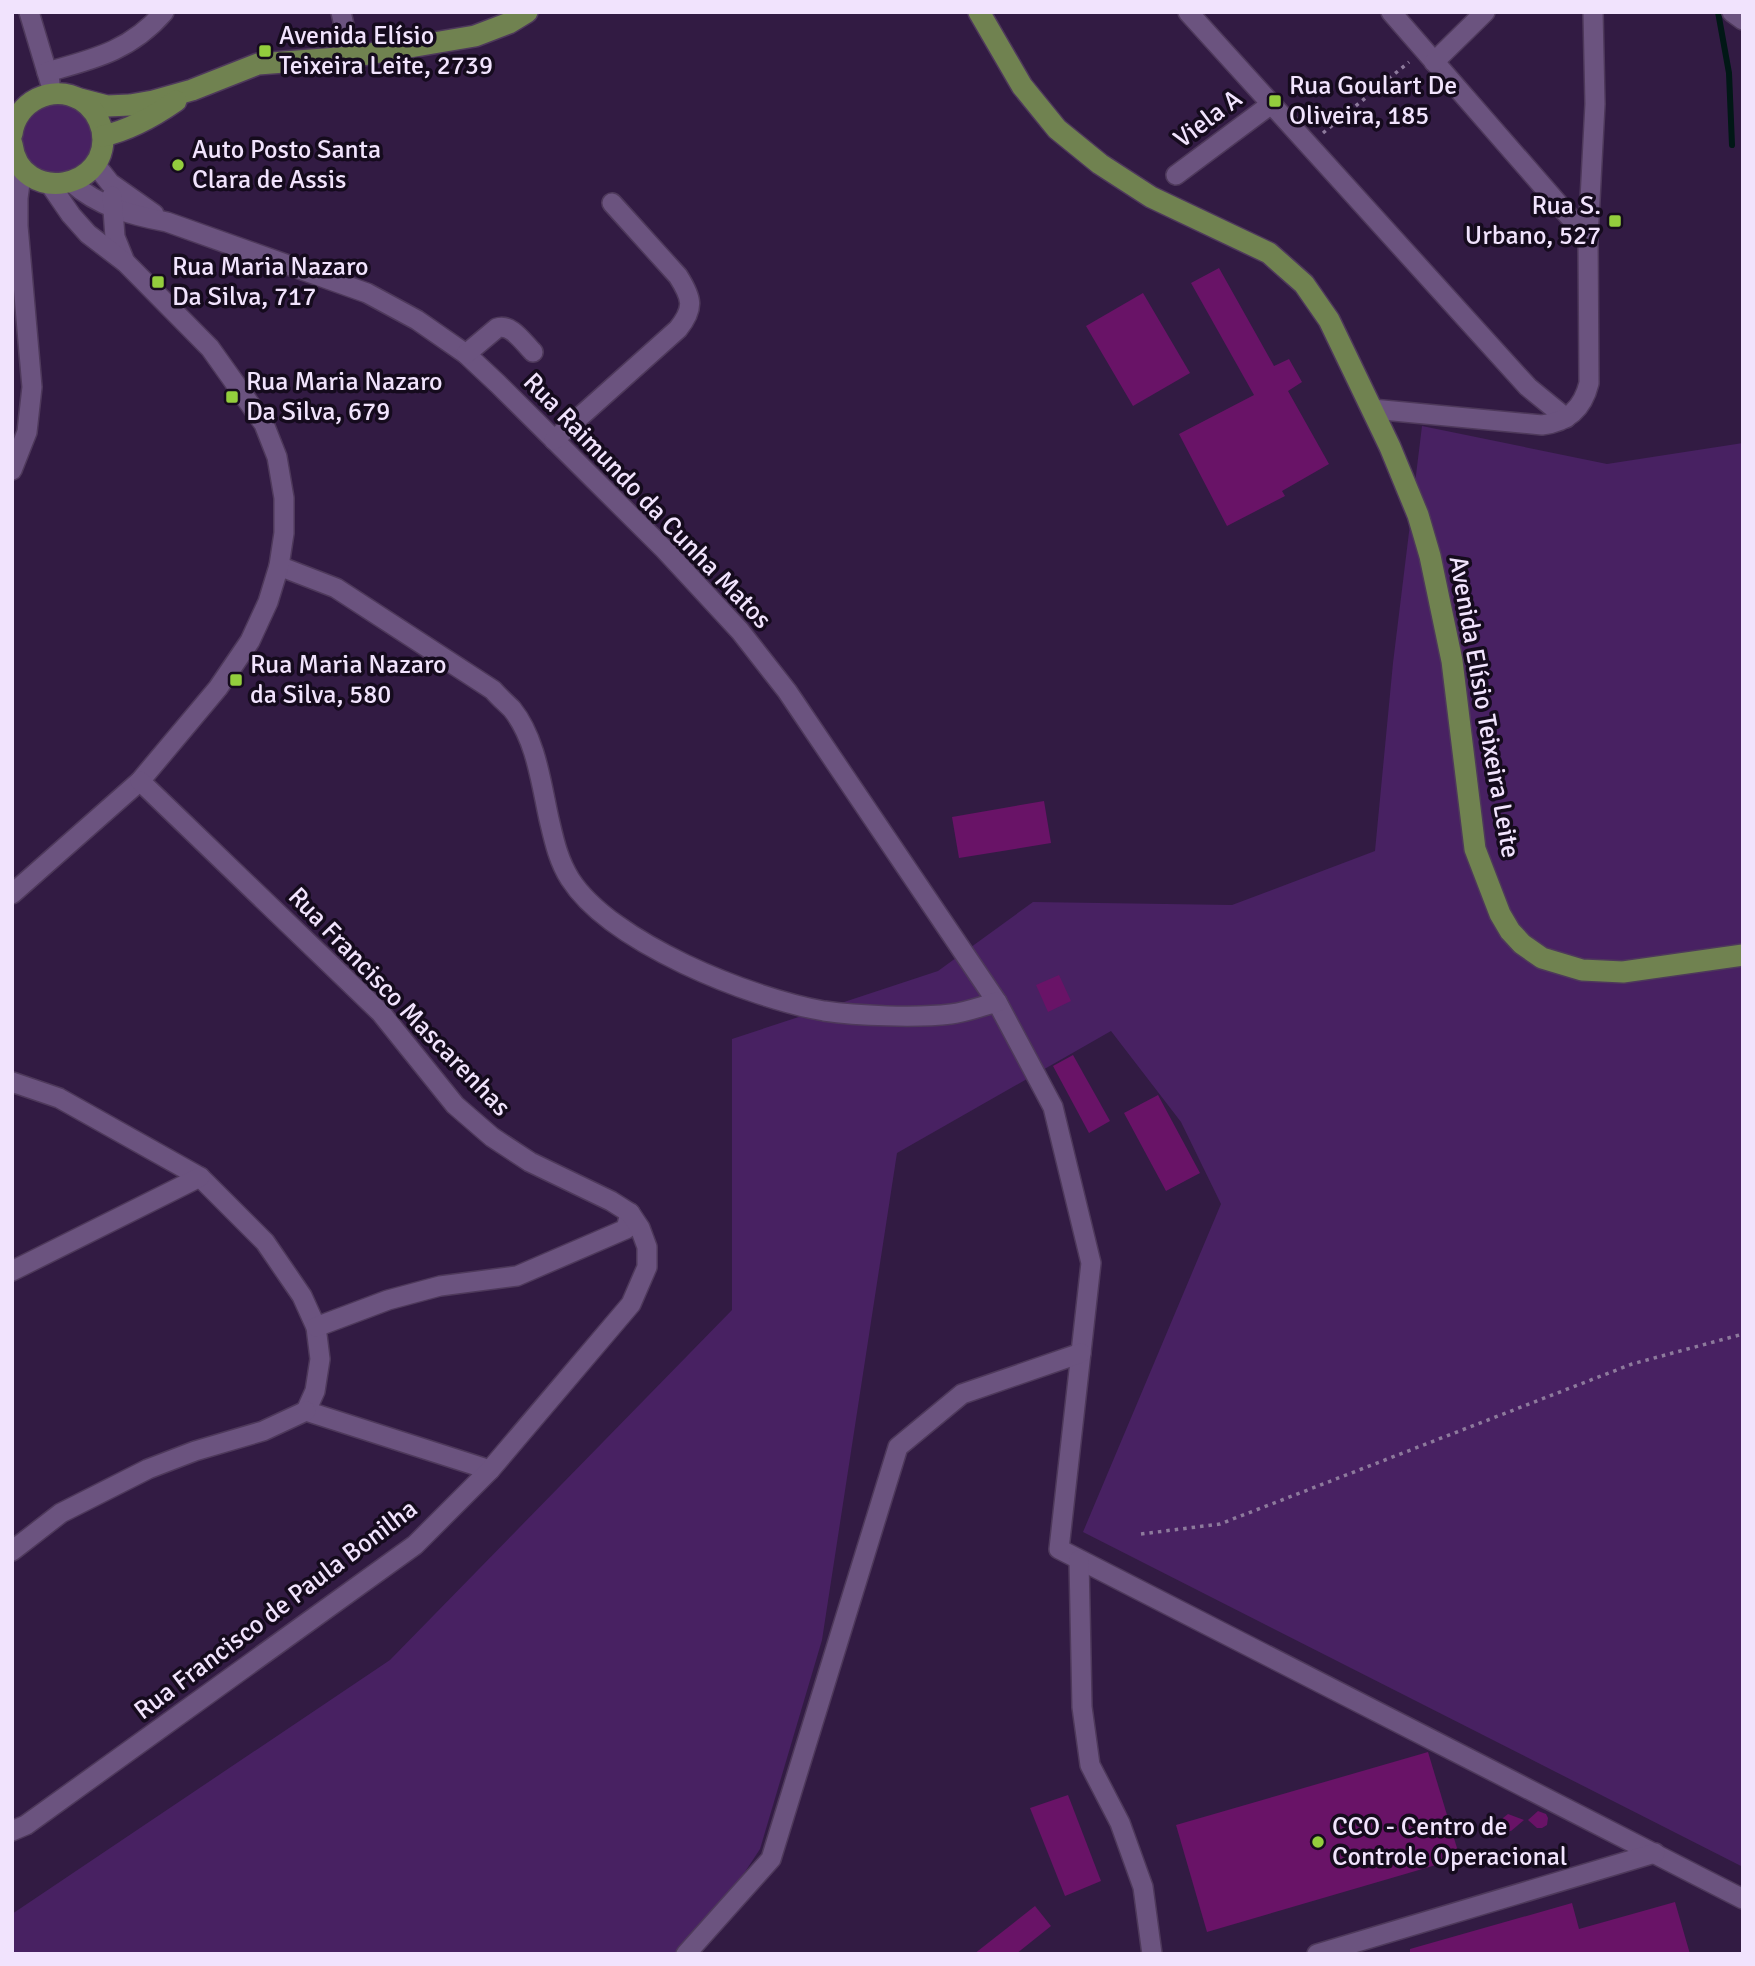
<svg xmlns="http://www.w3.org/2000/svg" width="1755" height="1966" font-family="Signika,sans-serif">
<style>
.green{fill:#482162}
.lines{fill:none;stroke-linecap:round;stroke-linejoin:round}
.stream{stroke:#011816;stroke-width:6}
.building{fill:#691367}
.minor-casing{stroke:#4e395b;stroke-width:22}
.major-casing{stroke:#4e395b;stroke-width:24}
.path{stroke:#8d7a9c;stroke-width:3.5;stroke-dasharray:3.5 5;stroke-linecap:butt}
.minor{stroke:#6b537f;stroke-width:19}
.major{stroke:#708250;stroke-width:21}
.poi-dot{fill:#93cd3d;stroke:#150b1d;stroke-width:2.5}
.labels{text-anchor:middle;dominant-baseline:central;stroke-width:7;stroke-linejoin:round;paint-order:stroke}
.poi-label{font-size:26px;fill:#f1e3fd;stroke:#150b1d;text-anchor:start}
.street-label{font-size:26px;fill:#f1e3fd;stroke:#150b1d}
</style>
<rect width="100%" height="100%" fill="#321b43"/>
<g class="green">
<path d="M60 103 71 106 82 112 90 121 95 146 83 168 48 176C42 172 33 169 29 164 26 160 24 153 23 148 14 122 37 106 60 103Z"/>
<polygon points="1422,426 1607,464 1743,443 1743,1867 1083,1532 1221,1204 1181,1122 1111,1031 897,1153 822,1640 760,1849 722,1907 675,1954 12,1954 12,1914 390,1660 732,1310 732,1039 938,971 1033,902 1232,905 1375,851 1393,663"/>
</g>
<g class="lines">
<polyline class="stream" points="1718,12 1729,73 1732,145"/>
</g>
<g class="building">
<polygon points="1219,268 1274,366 1289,359 1302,382 1288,391 1329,464 1282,491 1285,496 1227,526 1179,434 1254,395 1191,283"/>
<polygon points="1143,293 1190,373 1133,406 1086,326"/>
<polygon points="1044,801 1051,843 959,858 952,817"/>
<polygon points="1059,975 1071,1001 1048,1012 1036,985"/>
<polygon points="1073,1055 1110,1121 1089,1133 1053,1066"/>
<polygon points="1158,1095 1200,1173 1166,1191 1124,1113"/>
<polygon points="1428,1752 1460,1858 1207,1932 1176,1825"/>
<polygon points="1068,1795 1101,1881 1065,1896 1030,1808"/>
<polygon points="1538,1811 1546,1814 1548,1818 1547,1825 1542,1828 1537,1828 1528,1820"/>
<polygon points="1508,1814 1524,1820 1511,1831 1506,1830 1501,1823 1503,1818"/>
<polygon points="1675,1902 1690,1954 1410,1954 1410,1949 1572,1903 1579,1929"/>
<polygon points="1035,1906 1051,1926 1016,1954 974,1954"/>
</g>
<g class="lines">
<g class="minor-casing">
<g id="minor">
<polyline points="29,12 50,82"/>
<polyline points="341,12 351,57"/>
<polyline points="1188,12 1528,387 1566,418"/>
<polyline points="1391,12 1588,238"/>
<polyline points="1732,12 1743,20"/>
<polyline points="1434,62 1485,12"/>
<path d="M47 72C94 59 130 51 164 12"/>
<polyline points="95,164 110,183 154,214"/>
<polyline points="1176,175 1270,105"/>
<path d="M71 182C99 207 131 215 167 222L367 293 417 320 466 354 498 384 665 550 740 631 787 691 997 1002 1053 1107 1091 1263 1059 1549 1743 1899"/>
<polyline points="112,196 115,237 125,262"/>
<path d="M466 354 497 328C511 323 523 342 533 352"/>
<path d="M1372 409 1542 425C1568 422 1583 408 1589 383L1588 238 1595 104 1593 12"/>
<path d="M554 440 678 329C695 308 692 298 678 276L612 203"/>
<polyline points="12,470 27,432 32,387 18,226 18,198 22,168"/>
<path d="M279 566 336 588 493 690C499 697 506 703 512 709 536 739 541 783 549 819 554 840 558 860 570 879 611 943 750 998 824 1011 857 1016 918 1018 951 1014 967 1012 982 1006 997 1002"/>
<polyline points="12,894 140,781 218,688 250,641 268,602 279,566 284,533 284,498 277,457 264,424 210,348 126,263 88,234 71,215 49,183"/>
<polyline points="12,1082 59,1098 200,1177 265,1242 302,1296 316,1327 320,1359 315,1391 306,1411 490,1470"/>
<polyline points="12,1271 200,1177"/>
<polyline points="316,1327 388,1300 440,1286 517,1276 626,1229 630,1213"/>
<polyline points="12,1551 61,1513 148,1469 195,1451 263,1431 306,1411"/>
<polyline points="1079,1560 1082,1707 1090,1765 1120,1823 1143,1887 1152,1954"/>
<polyline points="12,1831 26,1825 415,1545 490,1470 631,1304 647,1267 647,1247 640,1228 630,1213 611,1201 530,1162 492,1137 455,1105 381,1013 140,781"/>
<polyline points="686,1954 771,1859 898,1447 962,1394 1081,1353"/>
<polyline points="1317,1954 1655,1853"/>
</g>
</g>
<g class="major-casing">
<g id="major">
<polyline points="979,12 1022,86 1057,129 1100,164 1151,197 1269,253 1304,284 1329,320 1390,447 1418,515 1430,556 1452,661 1475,849 1500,914 1510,931 1522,944 1542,958 1582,970 1623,972 1743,955"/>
<polyline points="80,99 107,106 130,105 153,101 192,90 258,64 351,57 475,36 509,23 527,12"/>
<path d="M12 134C16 102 52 83 81 100 92 107 99 118 102 130 113 190 20 206 12 144"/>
<path d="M103 136C130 130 153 117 176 101"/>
</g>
</g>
<g class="path">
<polyline points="1323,133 1409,62"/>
<polyline points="1141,1534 1220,1524 1632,1364 1743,1334"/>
</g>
<use href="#minor" class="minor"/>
<use href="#major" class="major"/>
</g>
<g class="poi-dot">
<rect x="258" y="44" width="14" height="14" rx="3.5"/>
<rect x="1268" y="94" width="14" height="14" rx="3.5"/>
<circle cx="178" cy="165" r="7"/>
<rect x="1608" y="214" width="14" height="14" rx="3.5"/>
<rect x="151" y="275" width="14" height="14" rx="3.5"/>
<rect x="225" y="390" width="14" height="14" rx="3.5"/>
<rect x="229" y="673" width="14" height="14" rx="3.5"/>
<circle cx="1318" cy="1842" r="7"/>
</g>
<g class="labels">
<g class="poi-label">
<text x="279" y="36">Avenida Elísio<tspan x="279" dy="30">Teixeira Leite, 2739</tspan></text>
<text x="1289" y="86">Rua Goulart De<tspan x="1289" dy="30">Oliveira, 185</tspan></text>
<text x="192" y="150">Auto Posto Santa<tspan x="192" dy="30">Clara de Assis</tspan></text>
<text x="1601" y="206" text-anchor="end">Rua S.<tspan x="1601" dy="30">Urbano, 527</tspan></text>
<text x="172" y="267">Rua Maria Nazaro<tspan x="172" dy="30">Da Silva, 717</tspan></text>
<text x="246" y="382">Rua Maria Nazaro<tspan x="246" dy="30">Da Silva, 679</tspan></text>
<text x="250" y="665">Rua Maria Nazaro<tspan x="250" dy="30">da Silva, 580</tspan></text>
<text x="1332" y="1827">CCO - Centro de<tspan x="1332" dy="30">Controle Operacional</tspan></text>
</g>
<g class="street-label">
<text transform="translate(1208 119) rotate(-37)">Viela A</text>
<text transform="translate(647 501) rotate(46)">Rua Raimundo da Cunha Matos</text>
<text transform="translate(1484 707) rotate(80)">Avenida Elísio Teixeira Leite</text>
<text transform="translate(399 1002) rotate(46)">Rua Francisco Mascarenhas</text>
<text transform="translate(276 1610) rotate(-37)">Rua Francisco de Paula Bonilha</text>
</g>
</g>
<rect width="1755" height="1966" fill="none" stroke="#f1e3fd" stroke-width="28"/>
</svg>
